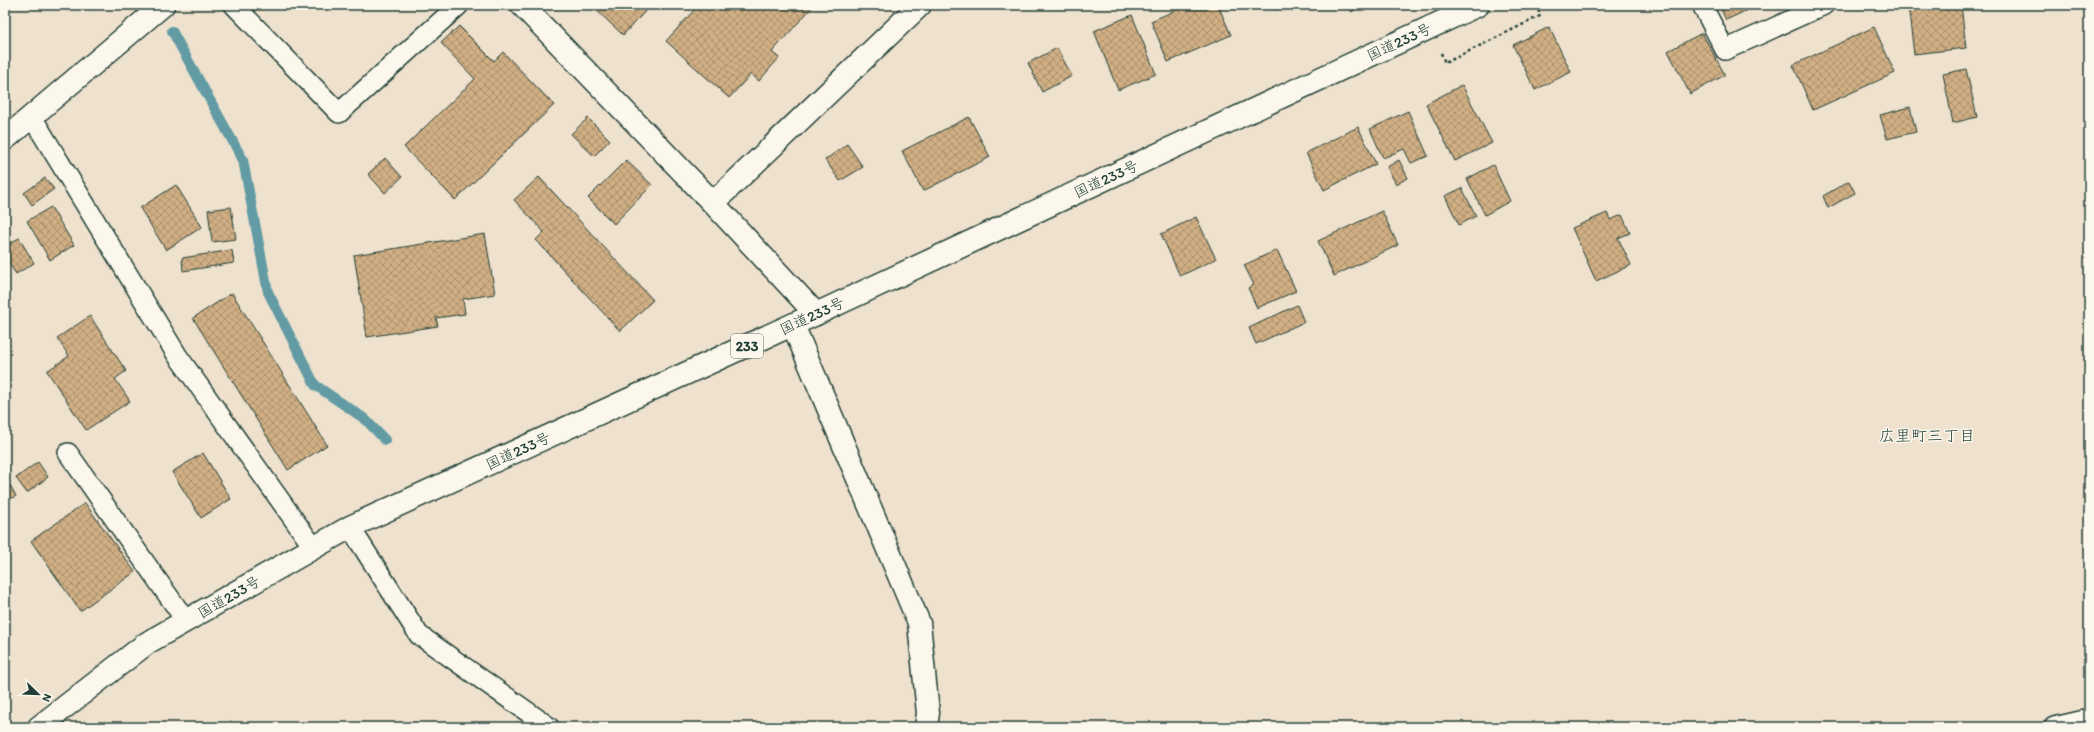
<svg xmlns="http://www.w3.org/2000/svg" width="2094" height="732" font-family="Itim,'Klee One',sans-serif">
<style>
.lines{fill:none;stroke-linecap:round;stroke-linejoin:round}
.stream{stroke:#629ba4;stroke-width:10}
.building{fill:url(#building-cross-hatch);stroke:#1f3d34}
.service-casing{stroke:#1f3d34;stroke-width:22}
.minor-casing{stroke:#1f3d34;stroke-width:25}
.tertiary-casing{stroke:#1f3d34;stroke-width:25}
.trunk-casing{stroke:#1f3d34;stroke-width:25}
.path{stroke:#1f3d34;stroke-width:2.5;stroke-dasharray:3 3;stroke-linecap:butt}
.service{stroke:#fbf7ec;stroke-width:19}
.minor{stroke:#fbf7ec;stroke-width:22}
.tertiary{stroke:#fbf7ec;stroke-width:22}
.trunk{stroke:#fbf7ec;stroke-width:22}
.labels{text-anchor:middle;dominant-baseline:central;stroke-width:3;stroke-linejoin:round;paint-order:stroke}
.shield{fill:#fbf7ec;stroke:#61756b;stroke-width:1}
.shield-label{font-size:14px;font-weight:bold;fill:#1f3d34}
.street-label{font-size:15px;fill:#1f3d34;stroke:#fbf7ec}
.neighbourhood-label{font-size:16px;fill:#1f3d34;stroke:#fbf7ec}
</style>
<defs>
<pattern id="building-cross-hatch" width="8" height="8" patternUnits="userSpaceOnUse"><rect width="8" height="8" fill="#d1af84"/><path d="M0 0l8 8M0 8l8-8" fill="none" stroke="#a9906d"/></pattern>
</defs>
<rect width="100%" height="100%" fill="#eee1cd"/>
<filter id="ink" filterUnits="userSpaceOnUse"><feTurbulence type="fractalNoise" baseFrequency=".025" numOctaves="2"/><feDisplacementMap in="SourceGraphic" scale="8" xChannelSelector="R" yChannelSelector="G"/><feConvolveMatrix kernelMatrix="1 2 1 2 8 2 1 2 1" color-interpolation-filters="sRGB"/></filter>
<g filter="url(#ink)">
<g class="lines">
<polyline class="stream" points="172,31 243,160 268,292 315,385 365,419 385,440"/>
</g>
<g class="building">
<polygon points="593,5 651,5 623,35 592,6"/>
<polygon points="699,5 814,5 772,52 779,58 759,81 751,74 729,98 666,41"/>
<polygon points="1188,5 1218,5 1231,35 1168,62 1151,21"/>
<polygon points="1272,5 1288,5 1275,10"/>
<polygon points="1347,5 1361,5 1352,12"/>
<polygon points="1719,5 1758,5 1726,20"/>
<polygon points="1908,5 1961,5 1966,48 1914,54"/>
<polygon points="1132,15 1156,74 1118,90 1094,31"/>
<polygon points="459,26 494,61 503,52 554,105 455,200 404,147 475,79 441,43"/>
<polygon points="1549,27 1571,72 1535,90 1513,45"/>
<polygon points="1874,27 1895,73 1813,110 1793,65"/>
<polygon points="1702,33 1725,75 1690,94 1668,51"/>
<polygon points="1057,48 1072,76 1042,92 1028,63"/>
<polygon points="1966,69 1977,117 1953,123 1943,74"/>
<polygon points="1462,85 1492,143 1455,161 1426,104"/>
<polygon points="1910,107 1916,132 1887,139 1880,115"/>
<polygon points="1408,111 1428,156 1411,163 1404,149 1383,158 1370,129"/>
<polygon points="969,117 990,157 923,191 902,151"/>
<polygon points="588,118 610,140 594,156 571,134"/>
<polygon points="1358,127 1376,164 1324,190 1306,153"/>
<polygon points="847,144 863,167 840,181 825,160"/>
<polygon points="385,158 402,177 385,193 368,174"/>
<polygon points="626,160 652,185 614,224 588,198"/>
<polygon points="1399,160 1408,178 1396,184 1387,167"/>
<polygon points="1493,165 1510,201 1485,215 1467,179"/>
<polygon points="539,177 653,300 620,331 536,240 544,232 514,200"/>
<polygon points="45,178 54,189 32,205 24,193"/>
<polygon points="1849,181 1855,193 1828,208 1823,196"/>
<polygon points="176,185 202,227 166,250 140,208"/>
<polygon points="1462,188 1476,216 1459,225 1445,196"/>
<polygon points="51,207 74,245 50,260 27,221"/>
<polygon points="231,207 236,239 212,242 208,210"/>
<polygon points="1382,211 1398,245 1334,276 1318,241"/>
<polygon points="1607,213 1610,220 1622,215 1630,233 1618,238 1631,265 1596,281 1572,228"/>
<polygon points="1196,217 1216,259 1180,276 1161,234"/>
<polygon points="485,234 495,294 463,299 465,314 436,318 438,326 367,337 354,255"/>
<polygon points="19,238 34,263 16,274 7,260 5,261 5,245 6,246"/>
<polygon points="232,250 234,263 183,271 182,258"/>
<polygon points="1277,250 1296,291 1257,308 1248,288 1254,285 1244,265"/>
<polygon points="232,293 327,445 288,470 193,318"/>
<polygon points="1297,305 1304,322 1256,344 1249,328"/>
<polygon points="90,316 126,371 115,379 130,401 86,430 47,371 69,356 57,338"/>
<polygon points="203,453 231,499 201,518 172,472"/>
<polygon points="38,462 48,477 27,493 16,478"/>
<polygon points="10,485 16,496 5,502 5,488"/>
<polygon points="85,503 135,572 80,611 31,541"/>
</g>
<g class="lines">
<g class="service-casing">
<g id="service">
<polyline points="234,5 339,113 459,5"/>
<polyline points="1702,5 1725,50 1824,5"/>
<polyline points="32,117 177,355 314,548"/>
<polyline points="68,453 186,621"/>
<polyline points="350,527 419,635 549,727"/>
<polyline points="2054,727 2089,719"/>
</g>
</g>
<g class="minor-casing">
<g id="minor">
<polyline points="522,5 713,203 816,314"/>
<polyline points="5,139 163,5"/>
<polyline points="713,203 920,5"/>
</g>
</g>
<g class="tertiary-casing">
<polyline id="tertiary" points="793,325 919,623 928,713 926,727"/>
</g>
<g class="trunk-casing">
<polyline id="trunk" points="39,727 147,643 350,527 816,314 1478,5"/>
</g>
<polyline class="path" points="1441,53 1445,63 1540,16 1537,5"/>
<use href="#service" class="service"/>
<use href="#minor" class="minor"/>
<use href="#tertiary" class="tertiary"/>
<use href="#trunk" class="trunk"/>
</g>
</g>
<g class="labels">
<rect class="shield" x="731" y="334" width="32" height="24" rx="3"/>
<g class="shield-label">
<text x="747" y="346">233</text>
</g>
<g class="street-label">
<text transform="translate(1399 42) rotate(-25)">国道233号</text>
<text transform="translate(1106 179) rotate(-25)">国道233号</text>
<text transform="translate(812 316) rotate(-25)">国道233号</text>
<text transform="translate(518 451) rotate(-25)">国道233号</text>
<text transform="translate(229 597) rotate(-30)">国道233号</text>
</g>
<g class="neighbourhood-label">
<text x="1927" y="435">広里町三丁目</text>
</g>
</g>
<rect width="2094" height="732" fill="none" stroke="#fbf7ec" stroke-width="20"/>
<rect x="10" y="10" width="2074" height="712" fill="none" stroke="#1f3d34" stroke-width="1.5" filter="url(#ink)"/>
<g transform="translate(38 694) rotate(113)" stroke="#fbf7ec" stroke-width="3" paint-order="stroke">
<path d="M0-3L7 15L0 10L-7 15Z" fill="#1f3d34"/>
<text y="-6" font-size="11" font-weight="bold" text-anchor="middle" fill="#1f3d34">N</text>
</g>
</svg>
